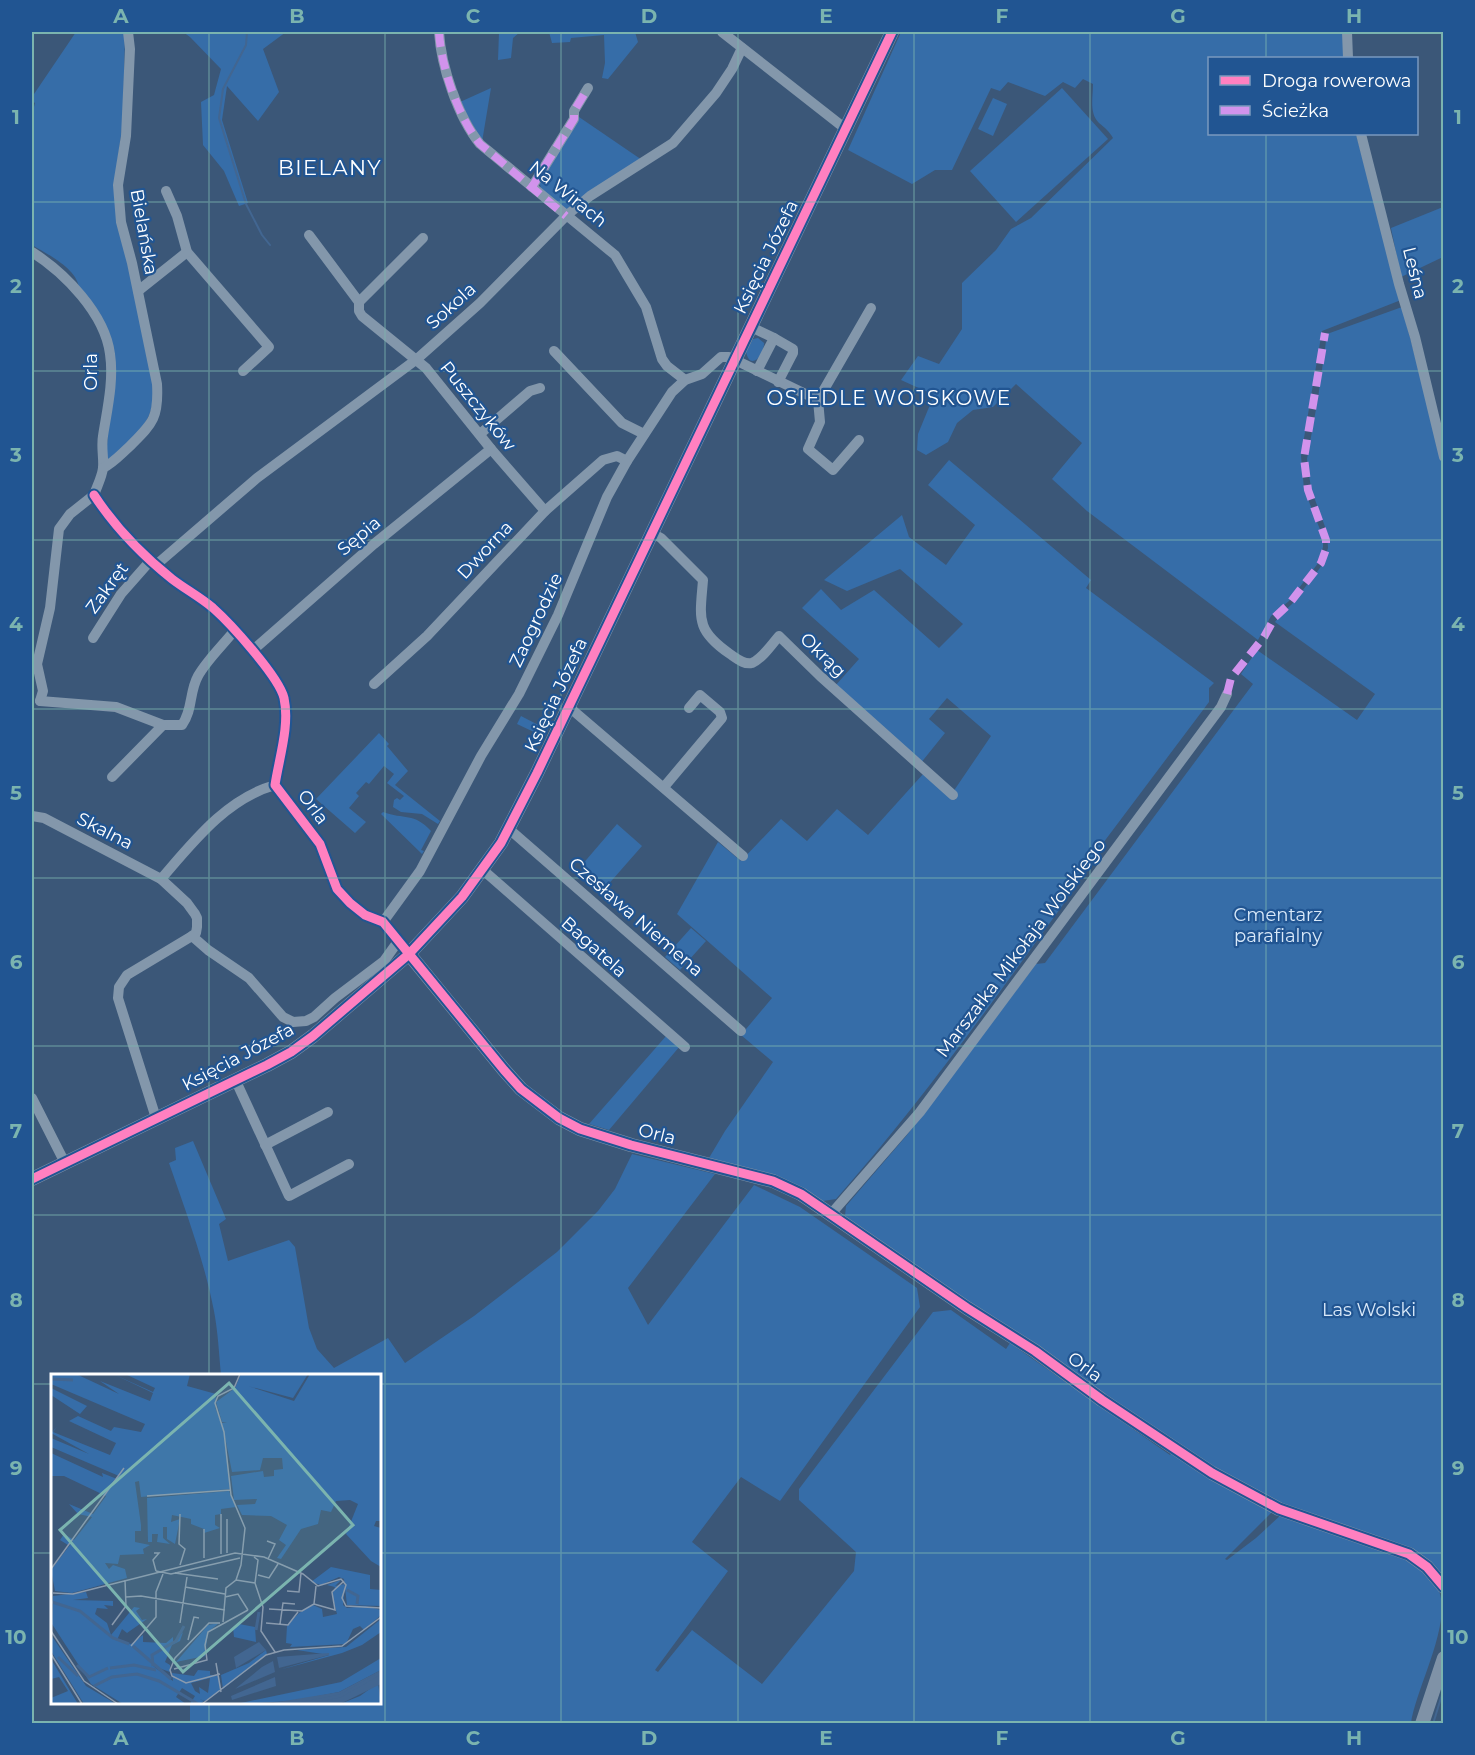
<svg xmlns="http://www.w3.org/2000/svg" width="1475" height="1755" font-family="Montserrat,sans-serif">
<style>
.green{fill:#366da8}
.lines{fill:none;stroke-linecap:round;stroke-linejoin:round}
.stream{stroke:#426691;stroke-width:2}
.street{stroke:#8397ab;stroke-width:10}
.secondary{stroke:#7f92a7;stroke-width:14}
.quiet{stroke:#d193ec;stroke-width:8;stroke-dasharray:15 8;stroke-linecap:butt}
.cycleway-casing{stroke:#215592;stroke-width:13}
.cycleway{stroke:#ff80c0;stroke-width:9}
.grid{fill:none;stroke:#7bb4af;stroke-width:1.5;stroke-opacity:0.55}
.labels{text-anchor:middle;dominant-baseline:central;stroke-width:4.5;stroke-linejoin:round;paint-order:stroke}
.street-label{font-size:18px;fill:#fff;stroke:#215592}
.park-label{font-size:18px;fill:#d9e9f9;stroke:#215592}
.neighbourhood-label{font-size:20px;letter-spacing:1.5px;fill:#fff;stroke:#215592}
.quarter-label{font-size:21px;letter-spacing:1.5px;fill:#fff;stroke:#215592}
.inset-river{fill:none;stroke:#426691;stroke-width:3}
.inset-road{fill:none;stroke:#899aae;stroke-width:1.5}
.view{fill:#7bb4af;fill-opacity:0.15;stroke:#7bb4af;stroke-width:3}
.inset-edge{fill:none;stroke:#fff;stroke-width:3}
.neatline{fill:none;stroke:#7bb4af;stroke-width:2}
.grid-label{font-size:20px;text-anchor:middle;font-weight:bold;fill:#7bb4af}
</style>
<rect width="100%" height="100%" fill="#3b5778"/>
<g class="green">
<path d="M76 32H125L123 121 114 186 154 385C155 424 135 435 109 460L106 458 114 357 79 287C76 268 47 254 32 245V115L35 103 32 101V97Z"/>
<polygon points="183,32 286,32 263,49 279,92 258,121 227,86 222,120 248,203 239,206 224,171 203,145 201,102 214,95 221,69 190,37"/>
<polygon points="499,32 520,32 513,38 511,58 498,60"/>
<polygon points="549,32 635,32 638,42 608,79 602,78 605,63 604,35 571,38 570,42 552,43"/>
<path d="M901 32H1343L1345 58H1210V134H1356L1401 300 1322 331 1301 456 1304 489 1323 537V547L1319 562 1289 601 1271 616 1258 640 1087 511 1052 479 1082 443 1016 384 993 407 973 410 957 423 948 442 926 455 917 450 918 434 934 395 901 380 918 356 939 364 962 329V283L996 250 1011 229 1031 218 1113 138C1109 131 1105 128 1099 123 1089 113 1093 98 1093 84L1083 79 1075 88 1063 82 1045 96 1008 82 1000 91 991 88 952 170H935L912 184 848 150Z"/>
<polygon points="491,88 482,142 460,102"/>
<polygon points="1062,88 1108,139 1016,222 970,171"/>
<polygon points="993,98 1007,104 993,136 978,129"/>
<polygon points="579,117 642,160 566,210 541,189 539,180"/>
<polygon points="1443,207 1443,257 1401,277 1391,228"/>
<path d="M1402 307 1444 465 1443 1581 1426 1561 1281 1503 1225 1559 1227 1560 1256 1538 1282 1514 1401 1557C1415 1566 1432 1575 1439 1591 1452 1624 1416 1688 1411 1723H190V1703L380 1702V1376L221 1375C219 1354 218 1332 214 1311 204 1260 186 1212 169 1163L176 1160 175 1148 193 1141 226 1219 219 1224 228 1261 289 1240 295 1247 309 1328 317 1349 334 1368 388 1338 405 1363 474 1316 557 1252 598 1211 615 1189 632 1154 715 1174 628 1288 648 1325 754 1185 800 1207 917 1288 920 1307 780 1501 741 1477 692 1542 728 1571 655 1670 658 1672 692 1630 762 1684 854 1571 856 1552 799 1500V1489L933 1312 951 1310 1006 1349 1010 1343 1170 1455 1176 1446 845 1216 846 1206 907 1135 1036 964 1045 963 1253 684 1241 674 1257 650 1357 720 1375 694 1275 622 1280 615 1292 604 1323 564 1328 548 1327 532 1311 489 1307 459 1318 398 1327 334Z"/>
<path d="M758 338 764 343C764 357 749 371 746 351L753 339Z"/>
<path d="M949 460 1091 580 1086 588 1214 683 1209 688V702L1064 895 1065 902C991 1004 919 1105 836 1199L823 1201 784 1181 709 1158 725 1131 773 1062 741 1035 772 998 677 914 718 842 741 861 781 819 807 841 837 809 868 835 924 773 956 800 953 792 991 736 947 698 929 719 945 733 920 764 835 686 859 659 802 608 821 589 841 610 874 590 939 648 963 624 900 569 847 591 824 580 902 515 909 537 946 565 975 525 928 485Z"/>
<polygon points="521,716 548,730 542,743 536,739 536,733 517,724"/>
<polygon points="379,733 389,744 387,746 408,771 395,785 440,821 438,824 422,814 401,812 393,807 394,800 397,798 400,800 404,796 387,783 394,774 384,766 369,784 366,782 356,793 359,796 349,808 366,822 355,833 316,799"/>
<path d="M383 812C404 820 414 812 431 831L421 850 424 851 422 854 381 814Z"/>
<polygon points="617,824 642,846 606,887 581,866"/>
<polygon points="691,928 706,941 680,970 665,957"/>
<polygon points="667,1035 680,1046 609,1130 589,1124"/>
</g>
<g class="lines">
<g class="stream">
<polyline points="247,32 246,45 223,89 219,118 246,204 262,235 270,245"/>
<polyline points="1433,1724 1444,1688"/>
</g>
<g class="street">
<path d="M439 32C441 66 458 117 480 144L615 255 646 307 662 359 667 366 685 380"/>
<polyline points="722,32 847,130"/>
<polyline points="1347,32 1348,58"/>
<polyline points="1361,134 1399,284 1415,337 1444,457"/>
<polyline points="532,187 574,119 574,111 588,88"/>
<polyline points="166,191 177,216 187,252 269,347 243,371"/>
<polyline points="309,235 359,302"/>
<path d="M32 252C65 273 105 314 110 354 114 381 107 410 103 436 101 447 104 458 103 468 102 477 97 486 94 495"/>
<polyline points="138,291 187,252"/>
<polyline points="359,302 359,311 362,316 426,368 491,449 545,511"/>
<polyline points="359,302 423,238"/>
<polyline points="751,327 774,338 757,371"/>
<polyline points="774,338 793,349 793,353 778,382"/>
<polyline points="554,351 622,423 644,434"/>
<polyline points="818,400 871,308"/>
<polyline points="480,434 530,391 540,388"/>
<path d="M103 468C113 463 120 455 129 447 152 424 159 419 157 384L132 263 121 222 118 185 126 136 130 49 128 32"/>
<path d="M94 495C115 527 142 555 172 579 185 589 200 597 213 608 231 624 279 677 284 698 290 726 279 758 275 785L320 844 337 889 350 903 365 915 383 922 409 954"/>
<path d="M652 533 661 538 703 580C700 618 695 630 730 654 736 658 744 665 752 663 762 659 772 644 779 636L820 676 953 795"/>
<polyline points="156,565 257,478 417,359 480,303 566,216 590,196 673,143 716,93 732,69 742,48"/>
<polyline points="93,638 121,594 151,560"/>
<polyline points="252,651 374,544 491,449"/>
<polyline points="374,684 427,636 545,511 603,460 617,456 627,461"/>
<path d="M40 701 116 707 163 725H182C193 710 189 692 198 676 207 660 223 645 234 631"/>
<polyline points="40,701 43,691 37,664 50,608 59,529 70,514 94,495"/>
<polyline points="569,707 743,856"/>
<polyline points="112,777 163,725"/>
<polyline points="664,787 722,718 720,712 700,695 689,708"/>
<polyline points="32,816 44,818 161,879 187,903 195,914 197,918 197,927 196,933 192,936 127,975 119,987 118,998 156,1118"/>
<polyline points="509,829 741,1031"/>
<polyline points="483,870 685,1047"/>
<path d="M161 879C193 842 226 799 275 785"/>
<polyline points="383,922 420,871 481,756 519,694 558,615 607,497 627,461 672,392 685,380 702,374 721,357 729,357 818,400 820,422 808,449 833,470 859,440"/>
<polyline points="192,936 208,950 249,978 283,1017 293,1022 306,1021 314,1017 335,998 384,961 399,940"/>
<polyline points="235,1079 289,1196 349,1164"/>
<polyline points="32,1098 65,1163"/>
<polyline points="265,1145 328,1112"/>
<polyline points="831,1214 920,1112 1221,707 1227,694"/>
</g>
<g class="secondary">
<polyline points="409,954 504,1070 521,1089 559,1118 580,1129 631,1145 773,1181 801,1194 967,1308 1035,1351 1102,1400 1212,1473 1279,1509 1409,1554 1427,1567 1444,1587"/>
<polyline points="32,1179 267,1065 291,1052 313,1036 409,954 462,897 501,843 537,773 892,32"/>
<polyline points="1422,1724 1444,1658"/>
</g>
<g class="quiet">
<path d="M439 32C441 66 458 117 480 144L566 216"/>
<polyline points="532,187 574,119 574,111 588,88"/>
<polyline points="1227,694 1231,678 1264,637 1275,617 1289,604 1321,563 1326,549 1326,540 1308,490 1304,458 1325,333"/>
</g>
<g class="cycleway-casing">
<g id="cycleway">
<path d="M94 495C115 527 142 555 172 579 185 589 200 597 213 608 231 624 279 677 284 698 290 726 279 758 275 785L320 844 337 889 350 903 365 915 383 922 504 1070 521 1089 559 1118 580 1129 631 1145 773 1181 801 1194 967 1308 1035 1351 1102 1400 1212 1473 1279 1509 1409 1554 1427 1567 1444 1587"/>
<polyline points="32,1179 267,1065 291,1052 313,1036 409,954 462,897 501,843 537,773 892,32"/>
</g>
</g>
<use href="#cycleway" class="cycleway"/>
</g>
<path class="grid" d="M209 32V1376M385 32V1724M561 32V1724M738 32V1724M914 32V1724M1090 32V1724M1266 32V58M1266 134V1724M32 202H1444M32 371H1444M32 540H1444M32 709H1444M32 878H1444M32 1046H1444M32 1215H1444M32 1384H52M380 1384H1444M32 1553H52M380 1553H1444M209 1702V1724"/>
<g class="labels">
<g class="street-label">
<text transform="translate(568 194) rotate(39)">Na Wirach</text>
<text transform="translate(144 232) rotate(80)">Bielańska</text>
<text transform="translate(766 257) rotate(-64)">Księcia Józefa</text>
<text transform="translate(1415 273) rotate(76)">Leśna</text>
<text transform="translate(451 306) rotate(-42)">Sokola</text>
<text transform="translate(91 372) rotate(-90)">Orla</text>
<text transform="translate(478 406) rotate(51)">Puszczyków</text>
<text transform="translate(359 536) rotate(-40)">Sępia</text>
<text transform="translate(485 550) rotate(-47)">Dworna</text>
<text transform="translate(107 588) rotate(-54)">Zakręt</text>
<text transform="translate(536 620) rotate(-65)">Zaogrodzie</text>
<text transform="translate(823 655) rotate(44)">Okrąg</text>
<text transform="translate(556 695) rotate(-65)">Księcia Józefa</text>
<text transform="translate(313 807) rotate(53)">Orla</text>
<text transform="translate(105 831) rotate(27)">Skalna</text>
<text transform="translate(636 917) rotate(41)">Czesława Niemena</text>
<text transform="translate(594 947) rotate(42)">Bagatela</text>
<text transform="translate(1021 948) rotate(-53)">Marszałka Mikołaja Wolskiego</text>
<text transform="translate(238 1057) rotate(-28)">Księcia Józefa</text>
<text transform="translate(657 1134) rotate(14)">Orla</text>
<text transform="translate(1085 1367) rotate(36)">Orla</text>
</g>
<g class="park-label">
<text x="1278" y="915">Cmentarz<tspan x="1278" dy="21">parafialny</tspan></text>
<text x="1369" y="1310">Las Wolski</text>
</g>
<g class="neighbourhood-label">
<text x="889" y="398">OSIEDLE WOJSKOWE</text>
</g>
<g class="quarter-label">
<text x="330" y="167">BIELANY</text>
</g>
</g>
<g transform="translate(51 1374)">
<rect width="330" height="330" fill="#3b5778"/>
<path d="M0 0H25L68 20 49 7 99 27 102 19 62 0 102 18 104 14 74 0H139L136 12 165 20 164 33 170 49H176L171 48 165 28 184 14 190 0H257L242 24 197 12 243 27 259 0H330V147H325L323 152 330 154V193L320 187 295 160 307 130 299 126 285 127 280 138 270 136 267 150 250 155 230 185 226 184 235 171 228 166 236 151 220 142 191 141 186 131 204 130 206 125 183 126 180 102 212 97 213 103 223 102V96L232 95 231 84H212L209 96 181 98 174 63 179 115 90 123 88 107 84 108 90 151V157H84V168L99 171 92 175 93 180 69 181 67 190 54 189 58 195 62 191 74 195 76 204 21 219 4 217 0 196 22 167 17 171 9 166 13 160 23 166 41 143 27 140 18 130 42 140 55 122 13 102H0V79L52 103 51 99 66 105 68 102 0 73V64L38 80 0 59 6 53 2 58 59 81 65 69 18 47 27 42 60 57 63 53 90 58 94 50 0 10ZM0 14 36 32 29 40 0 21ZM178 117 185 133 170 135V140L164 141V151L169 154 153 159V155L140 150V145L121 141 120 148 129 145 124 170 116 165V153H112V164L119 170 106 168 107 160H101V168H97L96 124ZM280 193 319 201V215L330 216V232L296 231 293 205 288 203 270 211 260 208ZM290 206 284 212 294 210 292 231 296 234 314 232 330 236V241L313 256 309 252 302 255 295 270 239 273 241 270 235 269 236 252 248 239 262 231 271 235 272 243 286 240 281 221 284 213 276 211ZM35 218 37 224 22 226 62 227V232L53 231 57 235 46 234 44 240 56 249 60 261 83 233 89 234 85 237 91 246 96 245 76 259 71 255 66 266 80 270 92 261V268L115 269 122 263V269L132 258 129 267 121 271 114 288 119 291V298L102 292 122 307 121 299 143 302 147 296 159 297V301L168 302 169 317 154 327 148 325 153 327 149 330H139L144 322 131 314 125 323 135 330H72L40 310 1 250 2 222ZM159 304 157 319 148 313 149 320 144 317 140 309ZM330 245V258L311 271 291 279 228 296 278 281 246 276 295 273ZM168 249 157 258 154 282 125 288 157 251ZM188 250 204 253 205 268 183 263 182 253ZM0 261 35 312 65 330H33L0 277ZM215 276 216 280 172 315 170 301 198 289ZM330 284V296L288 318 242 327 185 330 290 308ZM0 285 27 330H0V324L17 317 8 303 0 305ZM327 309 330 330H289L309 322Z" fill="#366da8" fill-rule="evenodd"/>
<path d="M208 268 215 276 185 294 183 283ZM278 279V281L228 294 226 283ZM222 287 224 298 184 315 211 293ZM330 296V310L289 330H215L288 318ZM224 303 225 312 181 326 180 322Z" fill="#426691"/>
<path class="inset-river" d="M0 5 22 6M296 216 307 222 306 230M1 228 29 237 62 264 78 270M205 256 208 238M82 272 120 305M7 283 27 302M26 291 38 303 57 294M102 292 101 281 125 267 133 252M59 294 83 291 105 296M43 312 61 303 86 300 108 307 147 330M248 330 289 322 330 299"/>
<path class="inset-road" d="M96 122 180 116M153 155V184M216 167 224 170 217 185M103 179H108L102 186 105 197M176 179V145M170 180V140M203 183 207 186 204 209M129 191 134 175 128 170 129 140M0 195 73 94M105 197 120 200 189 184M124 199 167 205M207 201 218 204 227 190M185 206 204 209M204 209 212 233 210 257 224 278M134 213 174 220M236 217 248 218 250 199M2 219 22 220 184 179 213 183 252 200 267 212 290 205 295 211 291 224 295 232 330 234M75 223 90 222 174 236M174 223 187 220 197 236M263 230 284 236 281 218 293 207M218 235 251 237 263 230 265 212M172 248 175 214 185 206 190 191 194 154 180 121 173 58 164 29 167 22 183 14 189 0M129 249 136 203M169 249H158L124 284 119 296 121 302 135 309 169 300M215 249 237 251 247 238M229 250 232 229 244 230M61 251 75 232 74 206M0 257 33 307 67 330M137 266 143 243 148 244M80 272 105 243V218L112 200M0 280 31 330M165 289 170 318M123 295 156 286 154 271 157 258 197 236M151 330 215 281 233 276 291 272 330 243"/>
<path class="view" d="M178 9 302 151 132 298 9 156Z"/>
<rect width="330" height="330" class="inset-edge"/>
</g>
<rect width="1475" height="1755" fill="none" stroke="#215592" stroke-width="66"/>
<rect x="1208" y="57" width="210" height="78" fill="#215592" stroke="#7a99be" stroke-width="1.5"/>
<rect x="1220" y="76" width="30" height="9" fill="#ff80c0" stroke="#7a99be" stroke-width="1.5"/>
<text x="1262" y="87" font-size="18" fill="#ffffff">Droga rowerowa</text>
<rect x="1220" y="106" width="30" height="9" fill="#d193ec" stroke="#7a99be" stroke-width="1.5"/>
<text x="1262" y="117" font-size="18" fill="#ffffff">Ścieżka</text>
<rect x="33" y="33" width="1409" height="1689" class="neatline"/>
<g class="grid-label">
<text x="121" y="23">A</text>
<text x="297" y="23">B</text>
<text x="473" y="23">C</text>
<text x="649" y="23">D</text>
<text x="826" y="23">E</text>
<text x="1002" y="23">F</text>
<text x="1178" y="23">G</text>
<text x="1354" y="23">H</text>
<text x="16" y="124">1</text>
<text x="1458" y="124">1</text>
<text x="16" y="293">2</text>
<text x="1458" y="293">2</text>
<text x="16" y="462">3</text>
<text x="1458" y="462">3</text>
<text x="16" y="631">4</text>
<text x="1458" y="631">4</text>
<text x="16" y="800">5</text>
<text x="1458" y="800">5</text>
<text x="16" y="969">6</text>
<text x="1458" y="969">6</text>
<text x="16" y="1138">7</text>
<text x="1458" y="1138">7</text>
<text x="16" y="1307">8</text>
<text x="1458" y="1307">8</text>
<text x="16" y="1475">9</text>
<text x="1458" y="1475">9</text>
<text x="16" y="1644">10</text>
<text x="1458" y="1644">10</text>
<text x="121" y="1745">A</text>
<text x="297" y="1745">B</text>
<text x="473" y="1745">C</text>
<text x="649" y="1745">D</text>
<text x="826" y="1745">E</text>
<text x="1002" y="1745">F</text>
<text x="1178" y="1745">G</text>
<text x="1354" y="1745">H</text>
</g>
</svg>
